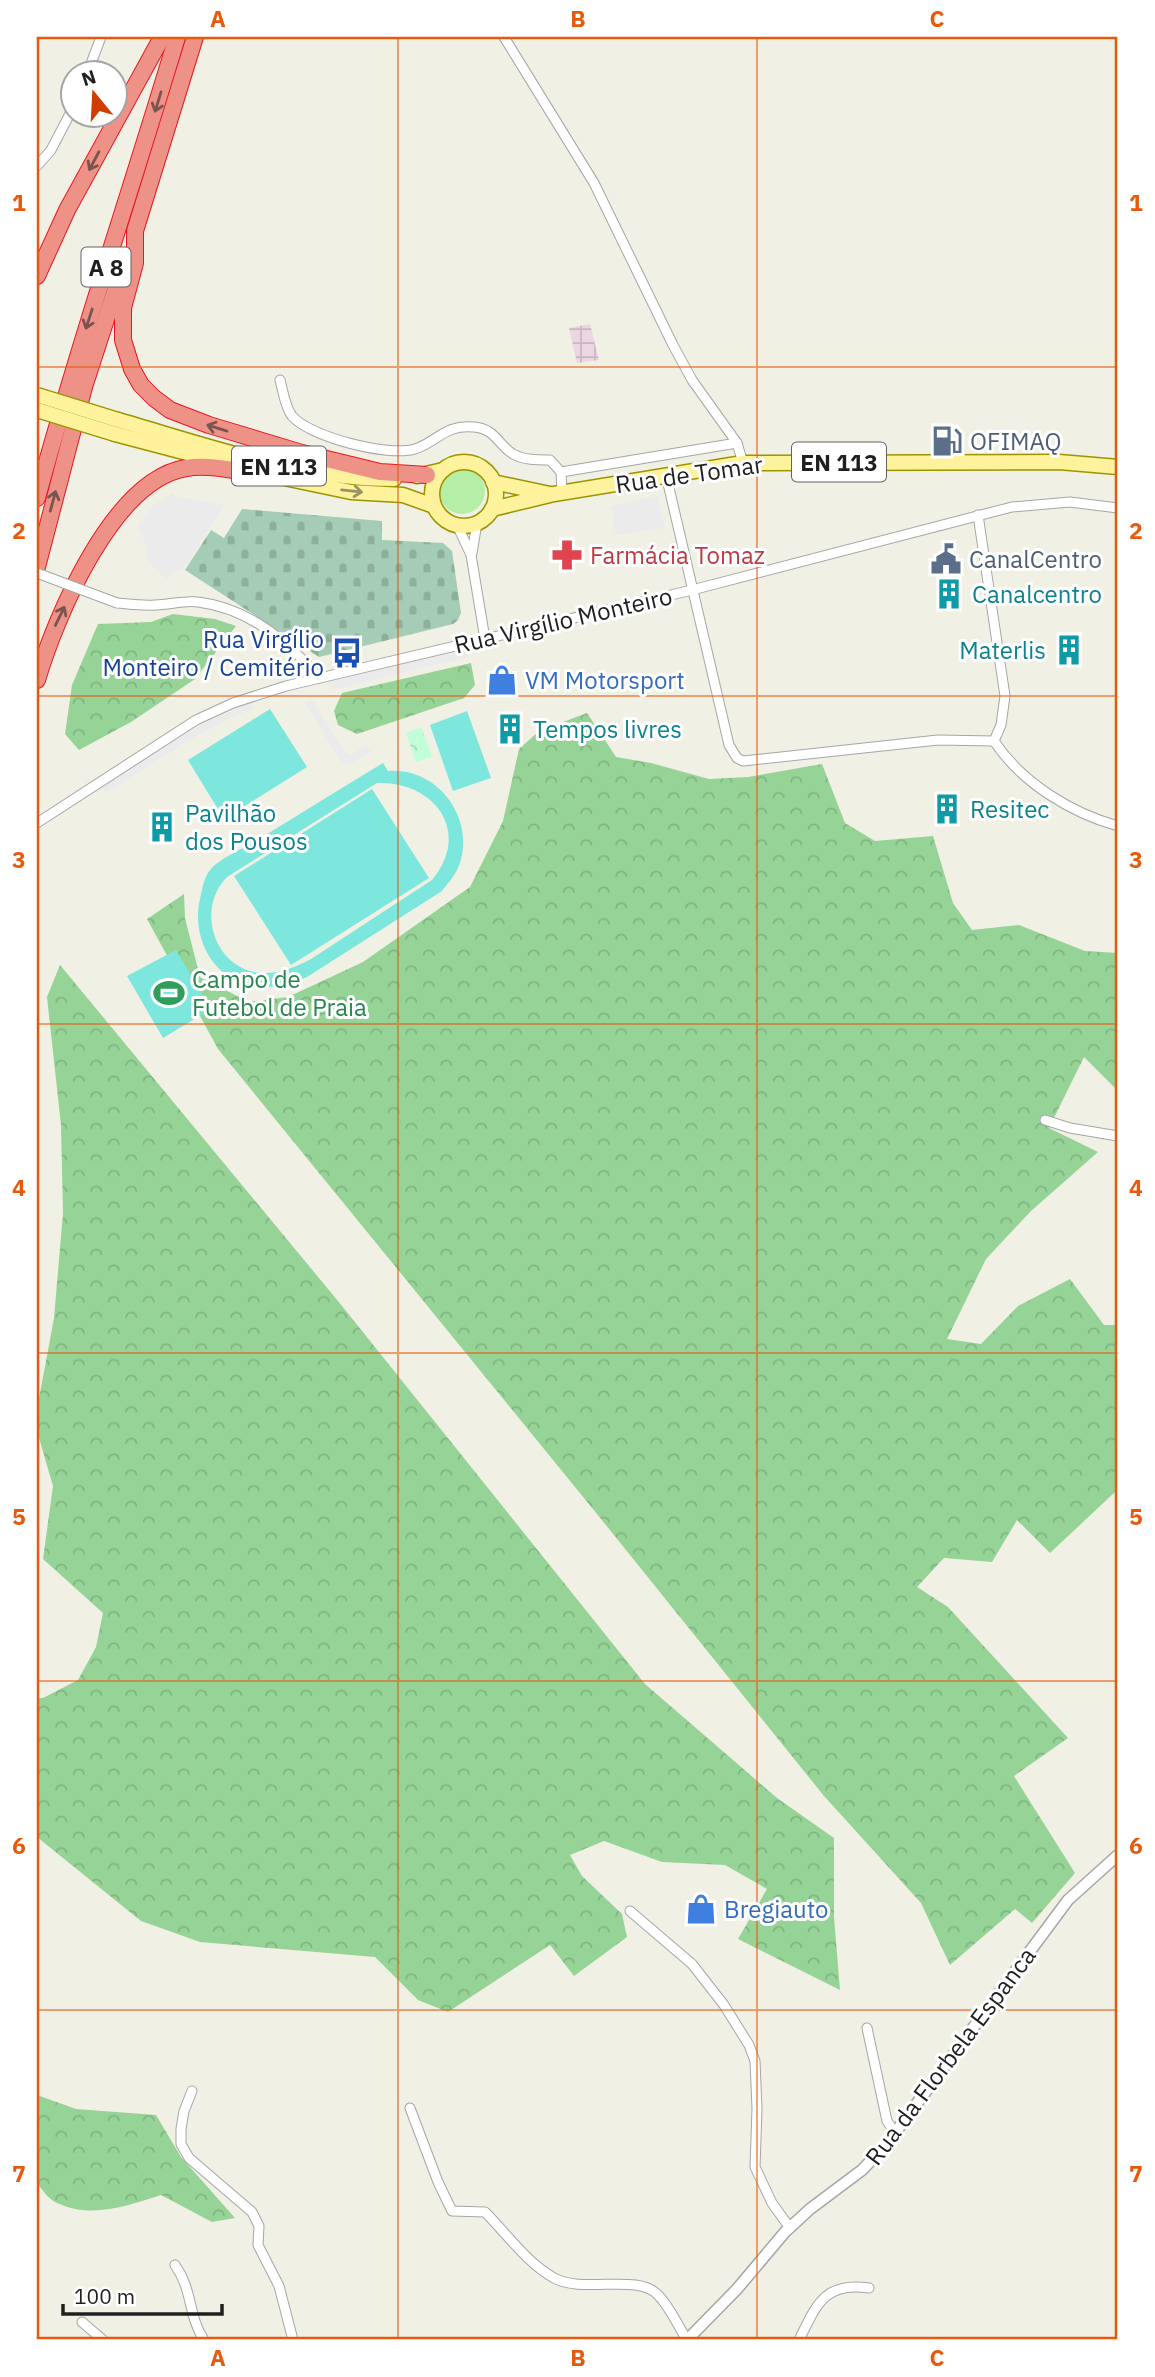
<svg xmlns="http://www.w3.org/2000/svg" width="1155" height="2377" font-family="'IBM Plex Sans',sans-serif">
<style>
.industrial{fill:url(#industrial-grid)}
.grass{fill:#b5efa7}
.forest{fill:url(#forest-crowns)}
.cemetery{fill:url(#cemetery-stones)}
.park{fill:url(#park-crowns)}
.pitch{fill:#7de6dd;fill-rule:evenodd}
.parking{fill:#ebebeb}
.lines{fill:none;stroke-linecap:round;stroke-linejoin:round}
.minor-casing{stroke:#a6a6a6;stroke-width:11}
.tertiary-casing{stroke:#a6a6a6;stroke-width:13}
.primary-casing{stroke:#9b9500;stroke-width:17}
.motorway-casing{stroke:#ea1721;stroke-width:18}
.minor{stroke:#fff;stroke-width:9}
.tertiary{stroke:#fff;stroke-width:10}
.primary{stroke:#fff29c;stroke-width:14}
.motorway{stroke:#ee9287;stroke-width:16}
.minor-bridge-casing{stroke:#a6a6a6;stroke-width:11;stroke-linecap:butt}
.primary-bridge-casing{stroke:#9b9500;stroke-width:17;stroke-linecap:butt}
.minor-bridge{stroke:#fff;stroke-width:9}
.primary-bridge{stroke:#fff29c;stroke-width:14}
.oneway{stroke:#7c534e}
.oneway2{stroke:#9a9364}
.grid{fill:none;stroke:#e8590c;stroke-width:2;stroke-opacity:0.55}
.labels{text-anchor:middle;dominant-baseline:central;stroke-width:6;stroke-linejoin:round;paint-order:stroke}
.shield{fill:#fff;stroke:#626262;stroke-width:2}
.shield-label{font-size:23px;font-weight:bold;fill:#1f1f1f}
.service-label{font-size:24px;fill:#4e5e75;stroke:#fff;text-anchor:start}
.street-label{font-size:24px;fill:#1f1f1f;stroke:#fff}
.health-label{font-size:24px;fill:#be3a42;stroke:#fff;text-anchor:start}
.culture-label{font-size:24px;fill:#0d838f;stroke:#fff;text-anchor:start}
.transit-label{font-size:24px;fill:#164399;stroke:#fff;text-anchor:end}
.shop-label{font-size:24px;fill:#366cbe;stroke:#fff;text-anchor:start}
.leisure-label{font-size:24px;fill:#27864d;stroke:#fff;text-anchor:start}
.neatline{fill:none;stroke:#e8590c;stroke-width:2.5}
.grid-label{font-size:23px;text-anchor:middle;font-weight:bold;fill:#e8590c}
</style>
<defs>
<pattern id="industrial-grid" width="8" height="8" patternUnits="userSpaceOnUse" patternTransform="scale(1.75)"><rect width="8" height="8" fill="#ebd6e1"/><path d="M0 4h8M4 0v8" fill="none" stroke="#c9b7c1"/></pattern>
<pattern id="forest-crowns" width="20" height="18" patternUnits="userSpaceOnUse" patternTransform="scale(1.75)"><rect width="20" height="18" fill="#96d396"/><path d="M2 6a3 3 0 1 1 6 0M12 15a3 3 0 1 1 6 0" fill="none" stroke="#81b581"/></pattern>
<pattern id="cemetery-stones" width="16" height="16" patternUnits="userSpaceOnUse" patternTransform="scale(1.75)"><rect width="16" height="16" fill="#a4ccb6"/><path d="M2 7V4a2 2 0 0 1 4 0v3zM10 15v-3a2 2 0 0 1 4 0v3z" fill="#8daf9c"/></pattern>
<pattern id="park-crowns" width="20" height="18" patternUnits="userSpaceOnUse" patternTransform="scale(1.75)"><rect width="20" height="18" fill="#bffed7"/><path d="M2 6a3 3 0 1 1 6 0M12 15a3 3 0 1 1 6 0" fill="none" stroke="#a4d9b8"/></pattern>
</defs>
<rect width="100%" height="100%" fill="#f1f0e5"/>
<polygon class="industrial" points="590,324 599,360 577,363 569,328"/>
<circle class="grass" cx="462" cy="491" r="23"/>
<g class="forest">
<polygon points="173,614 215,619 236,626 195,679 131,722 79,750 65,734 72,685 98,624 151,622"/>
<polygon points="471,663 475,685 464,698 357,734 338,725 334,711 342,693"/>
<polygon points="587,713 616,757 651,763 709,779 748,777 822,764 845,823 875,841 933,836 953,903 972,930 1019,925 1085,951 1118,953 1118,1091 1084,1057 1049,1128 1098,1152 1031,1211 986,1259 947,1339 981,1344 1018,1306 1070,1279 1104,1325 1118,1325 1118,1493 1115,1492 1050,1553 1017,1520 992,1562 944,1558 917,1587 948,1607 1068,1738 1014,1776 1075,1873 1032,1923 1015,1909 950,1965 921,1903 824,1796 597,1514 218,1049 147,919 184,894 185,918 200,977 249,1002 288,997 363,962 470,887 503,821 519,749 539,731"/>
<polygon points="60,965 338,1301 645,1684 777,1798 834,1838 834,1917 840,1990 738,1939 767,1889 725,1865 662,1862 604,1841 570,1855 582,1876 622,1914 627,1937 574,1976 550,1945 448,2012 418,2000 375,1957 200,1942 141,1921 37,1837 37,1698 43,1698 78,1680 96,1647 103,1613 43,1559 53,1486 37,1431 37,1409 54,1318 63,1213 61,1125 47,997"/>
<path d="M37 2095 76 2109 156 2115 181 2157 235 2218 212 2222 161 2195C127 2206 91 2219 57 2203 49 2200 43 2190 37 2184Z"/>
</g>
<polygon class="cemetery" points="242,509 382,521 382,540 443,543 452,551 461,613 458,620 453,624 319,657 185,570 211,530 224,538"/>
<polygon class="park" points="421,727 432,757 416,762 406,733"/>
<g class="pitch">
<polygon points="270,709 307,767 224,819 188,760"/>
<polygon points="467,711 491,778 453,791 430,725"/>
<path d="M383 763 388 771C438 766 478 821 458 868 454 877 447 884 442 891L307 977C290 984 274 989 255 986 213 981 191 937 200 899 202 890 204 876 211 869 219 859 244 848 256 841 298 815 340 789 383 763ZM377 783C435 781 472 832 432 880L311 959C294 968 274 976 254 972 212 963 197 907 227 877Z"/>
<polygon points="372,789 429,878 291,965 234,876"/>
<polygon points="176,950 211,1009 163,1038 127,976"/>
</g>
<g class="parking">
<polygon points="173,493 175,496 225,505 184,568 171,573 166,580 145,558 148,550 138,525 152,506"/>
<polygon points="657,496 665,528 616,535 611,506"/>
<polygon points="467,648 468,657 331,690 328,682"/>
<polygon points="312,700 347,754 350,755 367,745 372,751 349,765 343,764 304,702"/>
<polygon points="251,702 254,709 235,716 193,738 106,793 102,786 200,725"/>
</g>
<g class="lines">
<g class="minor-casing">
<g id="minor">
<polyline points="504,37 594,183 673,345 692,380 737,443 743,463"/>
<polyline points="87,74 101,37"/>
<polyline points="37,166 51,150 74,106"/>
<path d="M280 380C283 391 285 407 292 416 310 437 388 457 415 449 437 442 445 424 474 427 496 429 498 445 513 454 524 460 537 460 550 460L561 472"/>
<polyline points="666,475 729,745 737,758 743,761 938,740 994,741 1001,725 1005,696 978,515"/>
<polyline points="562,493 561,472 737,443"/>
<polyline points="457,525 471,555 485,639"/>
<polyline points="472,553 477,523"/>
<path d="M117 603C129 604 142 606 155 605 169 605 184 600 198 602 248 608 288 641 319 678"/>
<path d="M994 741C1022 783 1071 813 1118 826"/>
<polyline points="37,823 196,720 233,703 286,686 692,590 1012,507 1070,502 1118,508"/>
<polyline points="1045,1120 1070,1128 1118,1136"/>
<polyline points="630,1911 692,1964 724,2005 749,2045 755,2061 757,2109 755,2167 772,2203 790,2228"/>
<polyline points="867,2028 887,2121 895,2133"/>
<polyline points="192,2091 184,2111 181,2129 181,2144 189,2158 252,2212 259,2226 258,2245 279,2286 293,2340"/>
<path d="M410 2108 438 2182 452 2211 485 2212C507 2234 526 2262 554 2278 583 2294 638 2273 658 2295 670 2307 678 2326 687 2340"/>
<path d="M175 2265C193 2290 188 2316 204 2340"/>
<polyline points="82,2322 103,2340"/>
<path d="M799 2340C816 2306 824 2281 869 2288"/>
</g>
</g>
<g class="tertiary-casing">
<polyline id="tertiary" points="687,2340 737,2289 785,2232 810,2209 862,2170 886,2145 1068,1900 1118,1855"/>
</g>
<g class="primary-casing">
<g id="primary">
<path d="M118 420C208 446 299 479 394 479"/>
<polyline points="115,434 229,464"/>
<circle cx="464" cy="494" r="32"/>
<polyline points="251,471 351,492 403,495 434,506"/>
<polyline points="417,476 443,470"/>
<polyline points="493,482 550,494"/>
<polyline points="492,509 554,494 743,463 1059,462 1118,467"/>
</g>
</g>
<g class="motorway-casing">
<g id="motorway">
<polyline points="195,37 135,231 135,263 123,308 123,340 132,369 141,385 154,398 170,410 209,425 302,453 380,472 427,475"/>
<polyline points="37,276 67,210 162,37"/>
<path d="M37 498C79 343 131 191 177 37"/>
<polyline points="37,567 84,387 121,273"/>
<path d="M37 680C56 616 113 480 186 468 210 464 237 471 261 475"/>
</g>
</g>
<use href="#minor" class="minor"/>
<use href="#tertiary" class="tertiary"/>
<use href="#primary" class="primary"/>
<use href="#motorway" class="motorway"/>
<g class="minor-bridge-casing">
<polyline id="minor-bridge" points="37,573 117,603"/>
</g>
<g class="primary-bridge-casing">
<g id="primary-bridge">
<polyline points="37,395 118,420"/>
<polyline points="37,410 115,434"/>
</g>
</g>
<use href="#minor-bridge" class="minor-bridge"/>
<use href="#primary-bridge" class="primary-bridge"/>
</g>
<defs><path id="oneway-shaft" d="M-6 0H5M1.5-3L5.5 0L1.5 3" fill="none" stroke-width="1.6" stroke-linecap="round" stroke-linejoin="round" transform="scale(1.75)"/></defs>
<g class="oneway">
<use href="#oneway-shaft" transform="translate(158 102) rotate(107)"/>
<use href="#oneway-shaft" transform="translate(94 161) rotate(118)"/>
<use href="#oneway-shaft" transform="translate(89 319) rotate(108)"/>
<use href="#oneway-shaft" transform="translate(217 428) rotate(-163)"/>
<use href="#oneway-shaft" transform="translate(53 501) rotate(-75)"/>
<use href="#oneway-shaft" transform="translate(60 616) rotate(-64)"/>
</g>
<use class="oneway2" href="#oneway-shaft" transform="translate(352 491) rotate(6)"/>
<path class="grid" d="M398 37V2340M757 37V2340M37 367H1118M37 696H1118M37 1024H1118M37 1353H1118M37 1681H1118M37 2010H1118"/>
<defs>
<g id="fuel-bare" transform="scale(2.415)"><path d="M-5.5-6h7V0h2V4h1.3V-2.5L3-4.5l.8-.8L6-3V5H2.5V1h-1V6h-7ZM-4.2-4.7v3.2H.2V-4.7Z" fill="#5c6f8a" stroke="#fff" stroke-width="2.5" paint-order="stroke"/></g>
<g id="pharmacy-bare" transform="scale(2.415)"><path d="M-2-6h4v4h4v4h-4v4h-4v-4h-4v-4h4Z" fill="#e0444e" stroke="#fff" stroke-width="2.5" paint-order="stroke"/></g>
<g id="civic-bare" transform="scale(2.415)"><path d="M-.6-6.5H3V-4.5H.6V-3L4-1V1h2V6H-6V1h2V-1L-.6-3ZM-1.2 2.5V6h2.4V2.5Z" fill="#5c6f8a" stroke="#fff" stroke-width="2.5" paint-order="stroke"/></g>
<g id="building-bare" transform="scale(2.415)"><path d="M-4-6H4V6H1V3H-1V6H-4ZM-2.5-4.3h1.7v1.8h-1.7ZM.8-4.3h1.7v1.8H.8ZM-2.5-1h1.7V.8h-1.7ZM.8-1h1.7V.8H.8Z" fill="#0f9aa8" stroke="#fff" stroke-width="2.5" paint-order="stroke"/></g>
<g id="bus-bare" transform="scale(2.415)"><path d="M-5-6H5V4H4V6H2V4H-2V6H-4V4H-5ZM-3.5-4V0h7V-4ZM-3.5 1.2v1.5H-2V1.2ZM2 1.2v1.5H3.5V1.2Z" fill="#1a4fb4" stroke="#fff" stroke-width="2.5" paint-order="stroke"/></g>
<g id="shop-bare" transform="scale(2.415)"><path d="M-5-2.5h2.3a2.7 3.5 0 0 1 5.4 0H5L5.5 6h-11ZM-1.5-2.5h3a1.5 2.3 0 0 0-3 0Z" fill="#3f7fe0" stroke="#fff" stroke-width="2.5" paint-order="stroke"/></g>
<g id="stadium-bare" transform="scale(2.415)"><path d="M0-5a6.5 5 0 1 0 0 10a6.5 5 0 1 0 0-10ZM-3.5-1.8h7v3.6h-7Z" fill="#2e9e5b" stroke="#fff" stroke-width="2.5" paint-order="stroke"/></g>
</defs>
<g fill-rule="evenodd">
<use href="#fuel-bare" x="947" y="441"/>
<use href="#pharmacy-bare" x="567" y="555"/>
<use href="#civic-bare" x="946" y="559"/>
<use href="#building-bare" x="949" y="594"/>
<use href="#building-bare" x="1069" y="650"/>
<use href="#bus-bare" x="347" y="653"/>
<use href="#shop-bare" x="502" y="680"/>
<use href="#building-bare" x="510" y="729"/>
<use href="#building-bare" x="947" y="809"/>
<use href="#building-bare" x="162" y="827"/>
<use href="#stadium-bare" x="169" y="993"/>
<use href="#shop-bare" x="701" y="1909"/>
</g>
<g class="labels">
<g class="shield">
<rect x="81.5" y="247.5" width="49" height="39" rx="5"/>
<rect x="792" y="442.5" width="94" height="39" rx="5"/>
<rect x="232" y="446.5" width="94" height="39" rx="5"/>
</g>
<g class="shield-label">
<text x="106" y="267">A 8</text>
<text x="839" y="462">EN 113</text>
<text x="279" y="466">EN 113</text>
</g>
<g class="service-label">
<text x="970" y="441">OFIMAQ</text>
<text x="969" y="559">CanalCentro</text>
</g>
<g class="street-label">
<text transform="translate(689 474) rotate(-8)">Rua de Tomar</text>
<text transform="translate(563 620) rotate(-13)">Rua Virgílio Monteiro</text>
<text transform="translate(950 2056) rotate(-53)">Rua da Florbela Espanca</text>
</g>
<g class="health-label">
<text x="590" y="555">Farmácia Tomaz</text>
</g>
<g class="culture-label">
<text x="972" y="594">Canalcentro</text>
<text x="1046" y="650" text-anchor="end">Materlis</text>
<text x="533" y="729">Tempos livres</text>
<text x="970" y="809">Resitec</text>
<text x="185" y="813">Pavilhão<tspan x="185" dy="28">dos Pousos</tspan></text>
</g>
<g class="transit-label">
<text x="324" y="639">Rua Virgílio<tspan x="324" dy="28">Monteiro / Cemitério</tspan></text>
</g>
<g class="shop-label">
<text x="525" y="680">VM Motorsport</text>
<text x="724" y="1909">Bregiauto</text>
</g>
<g class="leisure-label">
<text x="192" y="979">Campo de<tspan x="192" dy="28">Futebol de Praia</tspan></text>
</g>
</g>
<rect width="1155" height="2377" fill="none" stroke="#ffffff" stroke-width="77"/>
<g transform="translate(94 94) rotate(342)"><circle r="33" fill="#ffffff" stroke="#a5a5a5" stroke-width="2"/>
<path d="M0-5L12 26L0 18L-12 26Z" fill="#cf3d00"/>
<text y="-10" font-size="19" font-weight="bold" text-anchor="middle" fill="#1f1f1f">N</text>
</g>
<path d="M63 2304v10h159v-10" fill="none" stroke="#1f1f1f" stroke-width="3.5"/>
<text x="74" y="2304" font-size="21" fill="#1f1f1f" stroke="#ffffff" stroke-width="5" paint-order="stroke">100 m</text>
<rect x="38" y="38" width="1078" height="2300" class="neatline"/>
<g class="grid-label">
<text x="218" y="27">A</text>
<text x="578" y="27">B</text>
<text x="937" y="27">C</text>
<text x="19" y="211">1</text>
<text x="1136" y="211">1</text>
<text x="19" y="539">2</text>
<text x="1136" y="539">2</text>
<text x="19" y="868">3</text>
<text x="1136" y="868">3</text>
<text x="19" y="1196">4</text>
<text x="1136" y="1196">4</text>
<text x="19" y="1525">5</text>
<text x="1136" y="1525">5</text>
<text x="19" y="1854">6</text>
<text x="1136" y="1854">6</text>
<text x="19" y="2182">7</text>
<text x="1136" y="2182">7</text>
<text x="218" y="2366">A</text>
<text x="578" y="2366">B</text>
<text x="937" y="2366">C</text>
</g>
</svg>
